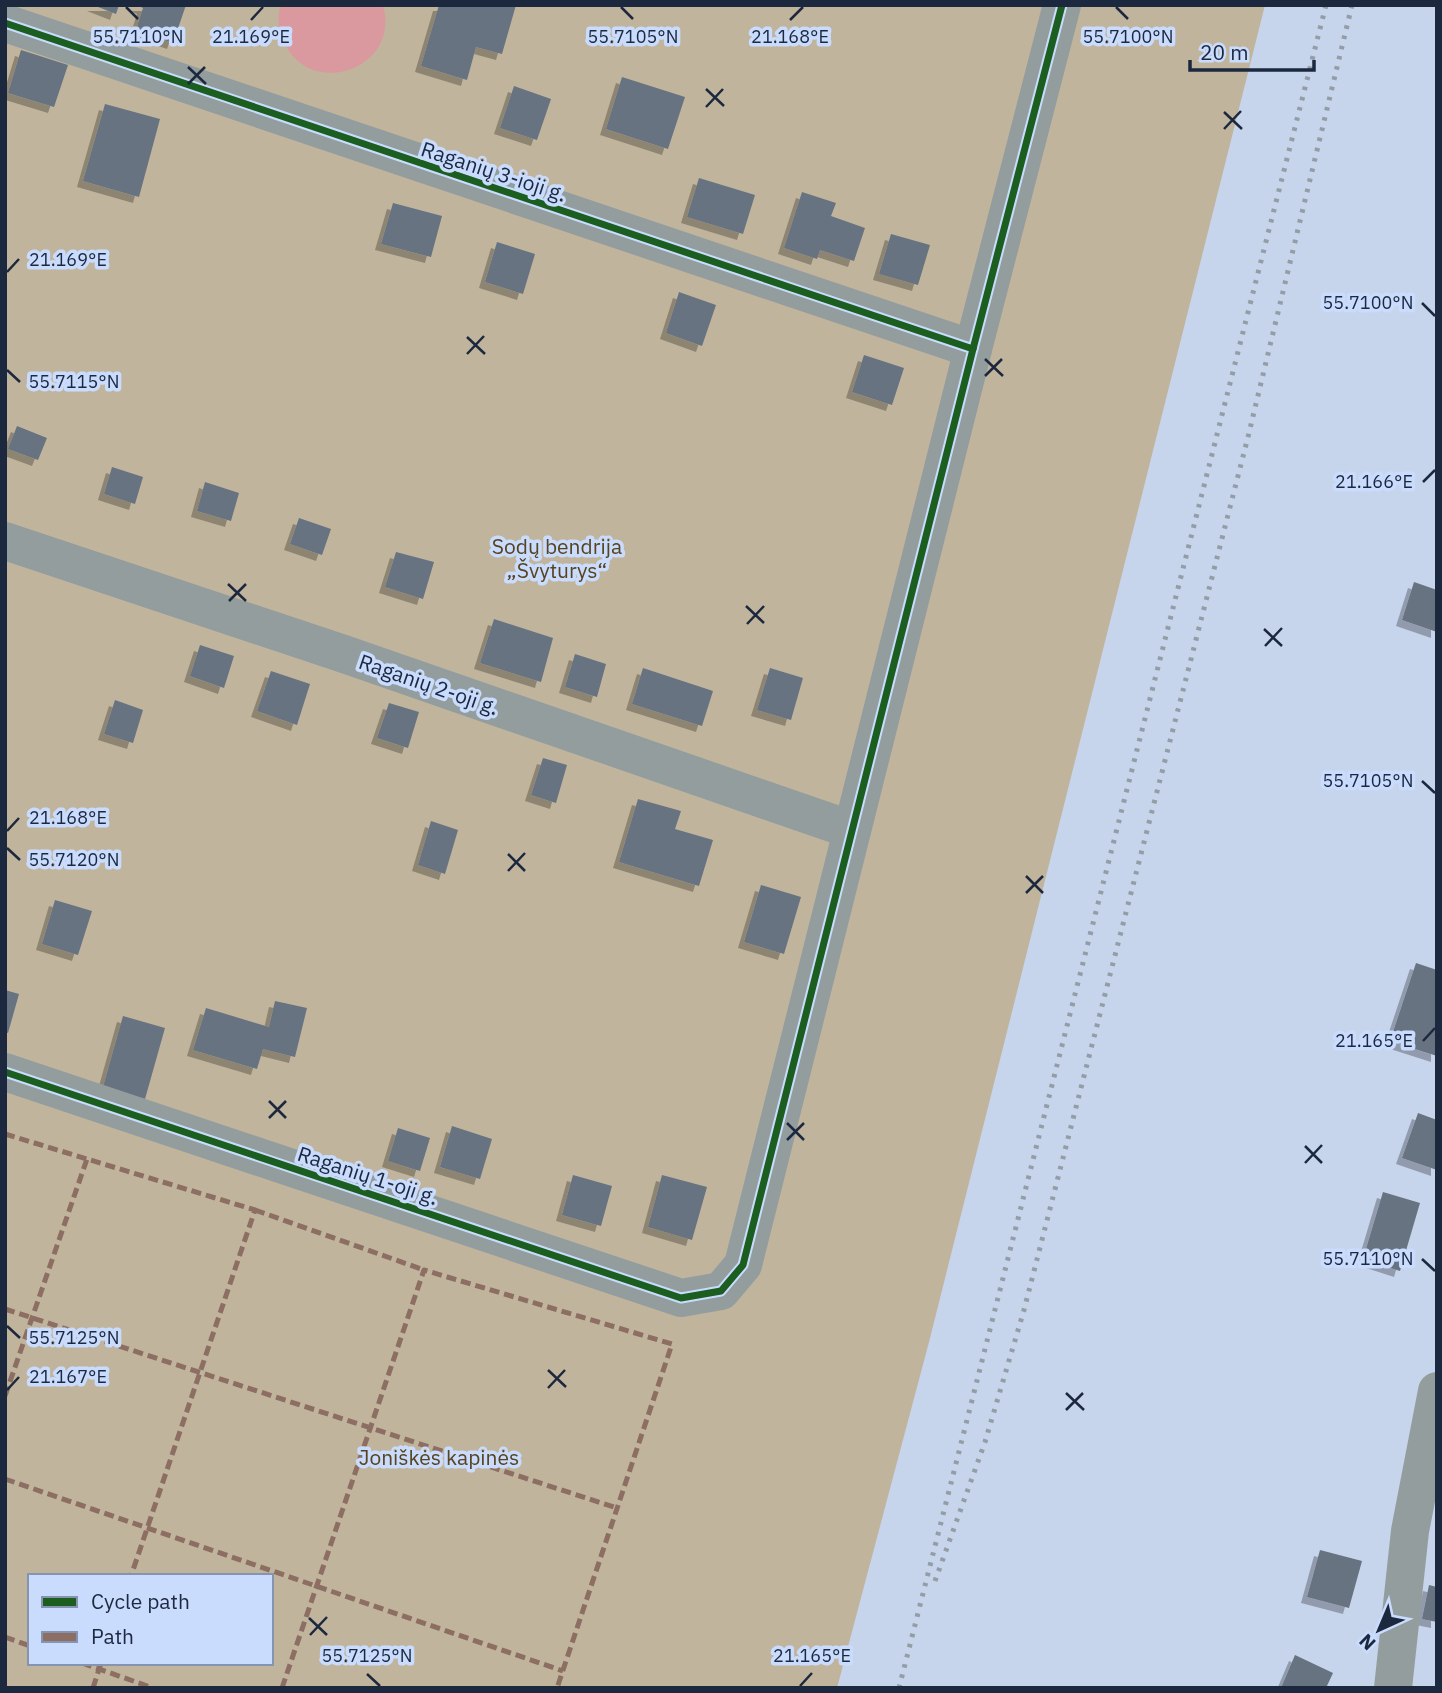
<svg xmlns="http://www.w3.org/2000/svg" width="1442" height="1693" font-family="'IBM Plex Sans',sans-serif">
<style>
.green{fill:#c1b49c;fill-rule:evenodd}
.water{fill:#da999f}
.building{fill:#677381;filter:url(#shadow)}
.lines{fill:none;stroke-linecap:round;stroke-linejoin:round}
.minor{stroke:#949d9e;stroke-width:38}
.rail{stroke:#949da6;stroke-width:5;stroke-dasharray:3.5 7;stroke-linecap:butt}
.quiet{stroke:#8d6e63;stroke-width:5;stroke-dasharray:10 5;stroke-linecap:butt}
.cycleway-casing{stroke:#c9dcfe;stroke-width:11}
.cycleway{stroke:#1b5e20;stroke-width:7}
.ticks{fill:none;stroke:#1c283e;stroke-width:2.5}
.labels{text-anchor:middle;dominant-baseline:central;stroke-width:7;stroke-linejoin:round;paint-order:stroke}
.street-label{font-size:21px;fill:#1c283e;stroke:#c9dcfe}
.park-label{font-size:21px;fill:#57431d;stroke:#c9dcfe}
.ticks-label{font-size:18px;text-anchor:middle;fill:#1c283e;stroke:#c9dcfe;stroke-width:7;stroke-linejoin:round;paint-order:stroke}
</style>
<defs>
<filter id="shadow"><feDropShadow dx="-6" dy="6" stdDeviation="0" flood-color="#0004"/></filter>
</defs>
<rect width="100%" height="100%" fill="#c6d4ec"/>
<path class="green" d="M5 5H1265L929 1342 837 1688H5ZM30 1576H271V1663H30Z"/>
<path class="water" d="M281 5H383C402 71 305 102 282 37 278 27 277 16 281 5Z"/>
<g class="building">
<polygon points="93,5 119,5 116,14"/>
<polygon points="137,5 186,5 173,43 136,30 143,8"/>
<polygon points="439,5 516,5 502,54 476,47 467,80 421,66"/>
<polygon points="21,50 68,65 54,107 8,93"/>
<polygon points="622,77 685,97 668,149 606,129"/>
<polygon points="514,86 551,99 537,140 500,128"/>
<polygon points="105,104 160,119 139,197 83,181"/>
<polygon points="699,178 755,195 743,234 687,217"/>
<polygon points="802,192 836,203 831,216 865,228 854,261 820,250 817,259 784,248"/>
<polygon points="393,203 442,216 431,257 381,244"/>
<polygon points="891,234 930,245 918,285 879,274"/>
<polygon points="497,242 535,254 523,294 485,282"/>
<polygon points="679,292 716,305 702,346 666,333"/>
<polygon points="864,355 904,368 892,405 852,392"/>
<polygon points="17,426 47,438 38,460 8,449"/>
<polygon points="112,467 143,477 135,504 104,494"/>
<polygon points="205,482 239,493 231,521 197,511"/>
<polygon points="299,518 331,529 322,555 290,544"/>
<polygon points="396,552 434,562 423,599 385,587"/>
<polygon points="1414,582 1437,590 1437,632 1402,620"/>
<polygon points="494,619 553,638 541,682 480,663"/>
<polygon points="200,645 234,656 224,688 190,676"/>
<polygon points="575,654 606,664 597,697 565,687"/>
<polygon points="643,668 713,691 702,726 632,704"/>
<polygon points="770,668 803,678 791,720 757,710"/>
<polygon points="271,671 310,684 297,725 257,711"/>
<polygon points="115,700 143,710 133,743 104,734"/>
<polygon points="389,703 419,712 408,748 377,738"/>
<polygon points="543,758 567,765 556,803 531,795"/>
<polygon points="638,799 681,811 675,829 713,840 699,886 619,862"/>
<polygon points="431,821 458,830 445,874 418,865"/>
<polygon points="761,885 801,897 784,954 744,942"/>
<polygon points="55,900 92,911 78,955 42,944"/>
<polygon points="1416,963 1437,970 1437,1056 1390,1041"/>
<polygon points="5,990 19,994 8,1033 5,1032"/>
<polygon points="275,1001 307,1008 295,1057 263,1049 257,1069 193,1050 206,1008 269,1027"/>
<polygon points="123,1016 165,1028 145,1099 103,1087"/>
<polygon points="1418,1113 1437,1120 1437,1170 1402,1158"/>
<polygon points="452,1126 492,1139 480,1179 440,1167"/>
<polygon points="398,1128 430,1138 420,1171 388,1161"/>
<polygon points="573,1175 612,1186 601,1226 562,1215"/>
<polygon points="662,1175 707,1187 692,1240 648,1227"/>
<polygon points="1383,1192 1420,1203 1400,1271 1363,1259"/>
<polygon points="1320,1550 1362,1561 1349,1608 1307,1597"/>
<polygon points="1429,1585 1437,1587 1437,1622 1422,1619"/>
<polygon points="1295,1655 1333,1673 1326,1688 1281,1688"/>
</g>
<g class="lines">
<g class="minor">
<polyline points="5,23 973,349"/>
<polyline points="5,541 341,653 852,830"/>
<polyline points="5,1072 681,1298 721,1291 743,1265 973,349 1062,5"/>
<polyline points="1393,1688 1410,1531 1437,1391"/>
</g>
<g class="rail">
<polyline points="935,1581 985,1442 1024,1310 1248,437 1352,5"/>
<polyline points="899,1688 1326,5"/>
</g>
<g class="quiet">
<polyline points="5,1134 87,1159"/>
<polyline points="255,1210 424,1270"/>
<polyline points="5,1309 617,1508"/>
<polyline points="5,1396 87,1159 255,1210 131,1576"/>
<polyline points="5,1479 563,1671"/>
<polyline points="5,1637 30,1646"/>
<polyline points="82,1663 153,1688"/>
<polyline points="93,1688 101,1663"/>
<polyline points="282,1688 424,1270 672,1344 557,1688"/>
</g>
<g class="cycleway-casing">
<g id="cycleway">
<polyline points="5,23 973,349"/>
<polyline points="5,1072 681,1298 721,1291 743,1265 973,349 1062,5"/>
</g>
</g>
<use href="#cycleway" class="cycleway"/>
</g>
<path class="ticks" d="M126 7 138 19M621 7 633 19M1116 7 1128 19M251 20 263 7M790 20 803 7M188 67 206 84M188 84 205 67M706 89 724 106M706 107 723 89M1224 112 1242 129M1224 129 1241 111M7 272 19 259M1422 303 1435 316M467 337 485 354M467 354 484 336M985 359 1003 376M7 370 20 382M985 376 1002 359M1423 482 1435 470M228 584 246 601M229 601 246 584M746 606 764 623M747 624 764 606M1264 629 1282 646M1265 646 1282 628M1422 781 1435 793M7 831 19 818M7 848 20 860M508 854 525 871M508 871 525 853M1026 876 1043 893M1026 893 1043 876M1423 1041 1435 1028M269 1101 286 1118M269 1118 286 1101M787 1123 804 1140M787 1140 804 1123M1305 1146 1322 1163M1305 1163 1322 1145M1422 1259 1435 1271M7 1326 20 1338M548 1370 566 1387M548 1388 565 1370M7 1390 19 1377M1066 1393 1084 1410M1066 1410 1083 1393M309 1618 327 1635M310 1635 327 1617M367 1674 380 1686M800 1686 812 1673"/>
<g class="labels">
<g class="street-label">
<text transform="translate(494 171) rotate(18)">Raganių 3-ioji g.</text>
<text transform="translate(429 684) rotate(19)">Raganių 2-oji g.</text>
<text transform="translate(368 1175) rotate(18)">Raganių 1-oji g.</text>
</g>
<g class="park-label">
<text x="557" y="546">Sodų bendrija<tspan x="557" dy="24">„Švyturys“</tspan></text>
<text x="439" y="1457">Joniškės kapinės</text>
</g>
</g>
<g class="ticks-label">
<text x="138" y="43">55.7110°N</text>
<text x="633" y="43">55.7105°N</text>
<text x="1128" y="43">55.7100°N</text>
<text x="251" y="43">21.169°E</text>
<text x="790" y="43">21.168°E</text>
<text x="68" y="266">21.169°E</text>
<text x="1368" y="309">55.7100°N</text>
<text x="74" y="388">55.7115°N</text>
<text x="1374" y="488">21.166°E</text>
<text x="1368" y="787">55.7105°N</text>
<text x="68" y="824">21.168°E</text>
<text x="74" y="866">55.7120°N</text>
<text x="1374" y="1047">21.165°E</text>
<text x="1368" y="1265">55.7110°N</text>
<text x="74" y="1344">55.7125°N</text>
<text x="68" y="1383">21.167°E</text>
<text x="812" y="1662">21.165°E</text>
<text x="367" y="1662">55.7125°N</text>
</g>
<rect width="1442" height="1693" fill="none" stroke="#1c283e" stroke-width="14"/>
<rect x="28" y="1574" width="245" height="91" fill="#c9dcfe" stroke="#8494b1" stroke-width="2"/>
<rect x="42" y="1597" width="35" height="10" fill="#1b5e20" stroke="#8494b1" stroke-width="2"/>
<text x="91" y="1609" font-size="21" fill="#1c283e">Cycle path</text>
<rect x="42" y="1632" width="35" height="10" fill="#8d6e63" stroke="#8494b1" stroke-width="2"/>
<text x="91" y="1644" font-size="21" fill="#1c283e">Path</text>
<g transform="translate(1379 1630) rotate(224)" stroke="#c9dcfe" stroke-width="5" paint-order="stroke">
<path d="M0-5L12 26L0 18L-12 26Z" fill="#1c283e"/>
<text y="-10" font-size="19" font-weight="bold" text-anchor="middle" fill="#1c283e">N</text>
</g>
<path d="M1190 60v10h124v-10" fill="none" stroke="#1c283e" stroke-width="3.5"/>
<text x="1200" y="60" font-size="21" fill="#1c283e" stroke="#c9dcfe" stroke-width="5" paint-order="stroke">20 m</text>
</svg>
